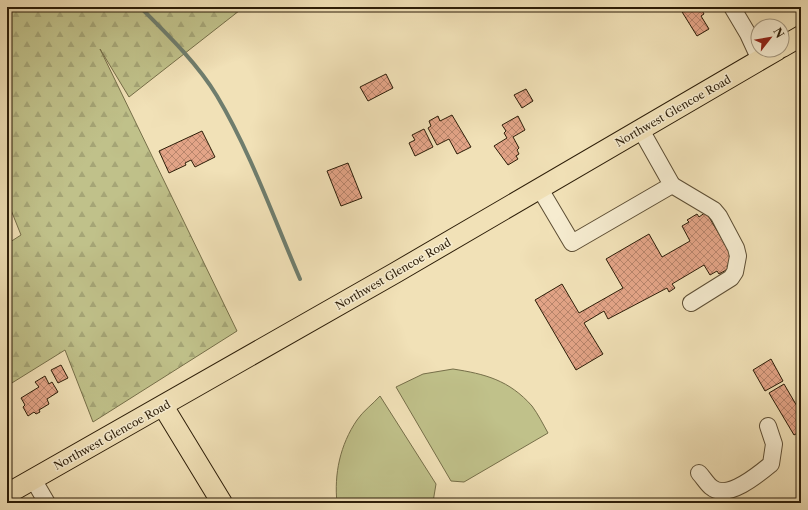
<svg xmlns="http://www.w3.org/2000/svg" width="808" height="510" font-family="'Libre Caslon Text',serif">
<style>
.forest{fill:url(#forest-firs);stroke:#766f49}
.park{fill:#c0c18a;stroke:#766f49}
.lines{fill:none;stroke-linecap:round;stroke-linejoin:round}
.stream{stroke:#6f7d6d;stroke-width:4}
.building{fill:url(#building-cross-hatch);stroke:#2c1d08}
.minor-casing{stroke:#5d4e34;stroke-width:18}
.major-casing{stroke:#2c1d08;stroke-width:22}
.minor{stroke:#f6ecd0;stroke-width:16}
.major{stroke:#f1e1b7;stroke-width:20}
.labels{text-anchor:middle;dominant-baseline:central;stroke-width:3;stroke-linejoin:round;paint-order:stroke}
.street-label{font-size:11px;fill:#2c1d08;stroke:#f6ecd0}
</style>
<defs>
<pattern id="forest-firs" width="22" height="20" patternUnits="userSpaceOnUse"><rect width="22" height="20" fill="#c0c18a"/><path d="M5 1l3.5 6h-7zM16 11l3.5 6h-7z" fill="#a5a576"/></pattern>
<pattern id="building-cross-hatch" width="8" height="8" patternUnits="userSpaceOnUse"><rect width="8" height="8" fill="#e3a487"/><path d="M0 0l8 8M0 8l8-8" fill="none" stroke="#b8856c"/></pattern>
</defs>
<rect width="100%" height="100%" fill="#f1e1b7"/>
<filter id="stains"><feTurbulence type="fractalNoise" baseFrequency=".005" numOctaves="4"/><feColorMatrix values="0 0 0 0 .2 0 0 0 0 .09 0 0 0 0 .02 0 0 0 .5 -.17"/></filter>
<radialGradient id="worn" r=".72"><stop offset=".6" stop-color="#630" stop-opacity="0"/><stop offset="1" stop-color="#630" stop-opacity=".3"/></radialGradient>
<polygon class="forest" points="7,7 244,7 129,97 100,49 237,331 93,422 65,350 7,386 7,244 21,235 7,200"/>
<g class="park">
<path d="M453 369C485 374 509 380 532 406 538 414 543 424 548 433L464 482 451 481 396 387 423 374Z"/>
<path d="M380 396 436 484 433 502 431 503H337C334 474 340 445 357 420 363 411 373 404 380 396Z"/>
</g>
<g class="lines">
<path class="stream" d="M140 7C167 34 197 63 217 96 251 153 274 219 300 279"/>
</g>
<g class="building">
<polygon points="679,7 700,7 704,14 701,16 709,29 697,36"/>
<polygon points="386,74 393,88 368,101 360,87"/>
<polygon points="526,89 533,101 522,108 514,95"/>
<polygon points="452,115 471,147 457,154 449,139 437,145 428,128 431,126 429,121 438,116 440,121"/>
<polygon points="518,116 525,130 513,137 519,148 517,150 519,154 516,156 518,159 508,165 494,146 507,138 504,133 506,131 502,125"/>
<polygon points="424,129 433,147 415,156 409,143 415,140 412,135"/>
<polygon points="202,131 215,157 195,167 191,160 185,163 186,165 169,173 159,151"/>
<polygon points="348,163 362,198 341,206 327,171"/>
<polygon points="706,212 735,261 727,266 728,269 719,274 717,271 710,275 704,265 672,284 675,288 669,292 667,288 608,319 604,311 584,323 603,354 576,370 535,300 562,284 579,313 623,288 606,259 649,234 662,257 690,241 682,226 689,222 687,220 697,214 699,217"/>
<polygon points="771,359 783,381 765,391 753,370"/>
<polygon points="61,365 68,378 58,383 51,370"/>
<polygon points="45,376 49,384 52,382 58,392 47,399 49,404 39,410 40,412 36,414 34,412 28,416 23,407 25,405 21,398 39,387 35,382"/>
<polygon points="784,384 801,413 801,431 794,435 769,393"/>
</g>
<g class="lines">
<g class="minor-casing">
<g id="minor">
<polyline points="732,7 748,34 760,60"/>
<polyline points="672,185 714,210 719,216 736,248 738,256 735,272 731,278 691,303"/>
<polyline points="540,189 572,243 672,185 641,130"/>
<path d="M699 473C703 477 707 484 711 487 727 501 759 474 771 464L774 444 768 426"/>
<polyline points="33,479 47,503"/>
</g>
</g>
<g class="major-casing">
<g id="major">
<polyline points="782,47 801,36"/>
<polyline points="163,406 222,503"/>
<polyline points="7,494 395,273 777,50"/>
</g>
</g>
<use href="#minor" class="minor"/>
<use href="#major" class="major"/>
</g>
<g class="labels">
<g class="street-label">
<text transform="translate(673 111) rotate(-30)">Northwest Glencoe Road</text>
<text transform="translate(393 274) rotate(-30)">Northwest Glencoe Road</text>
<text transform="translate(112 435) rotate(-29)">Northwest Glencoe Road</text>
</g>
</g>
<rect width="808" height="510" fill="none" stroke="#f1e1b7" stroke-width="24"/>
<rect x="8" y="8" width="792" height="494" fill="none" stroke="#2c1d08" stroke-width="2"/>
<rect x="12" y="12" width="784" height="486" fill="none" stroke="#2c1d08"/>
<g transform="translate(770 38) rotate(59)"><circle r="19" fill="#f6ecd0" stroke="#a59980"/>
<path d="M0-3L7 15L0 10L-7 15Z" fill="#8f2418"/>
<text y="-6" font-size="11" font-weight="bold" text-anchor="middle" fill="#2c1d08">N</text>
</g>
<rect width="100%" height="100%" filter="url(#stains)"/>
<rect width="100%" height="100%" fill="url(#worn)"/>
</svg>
